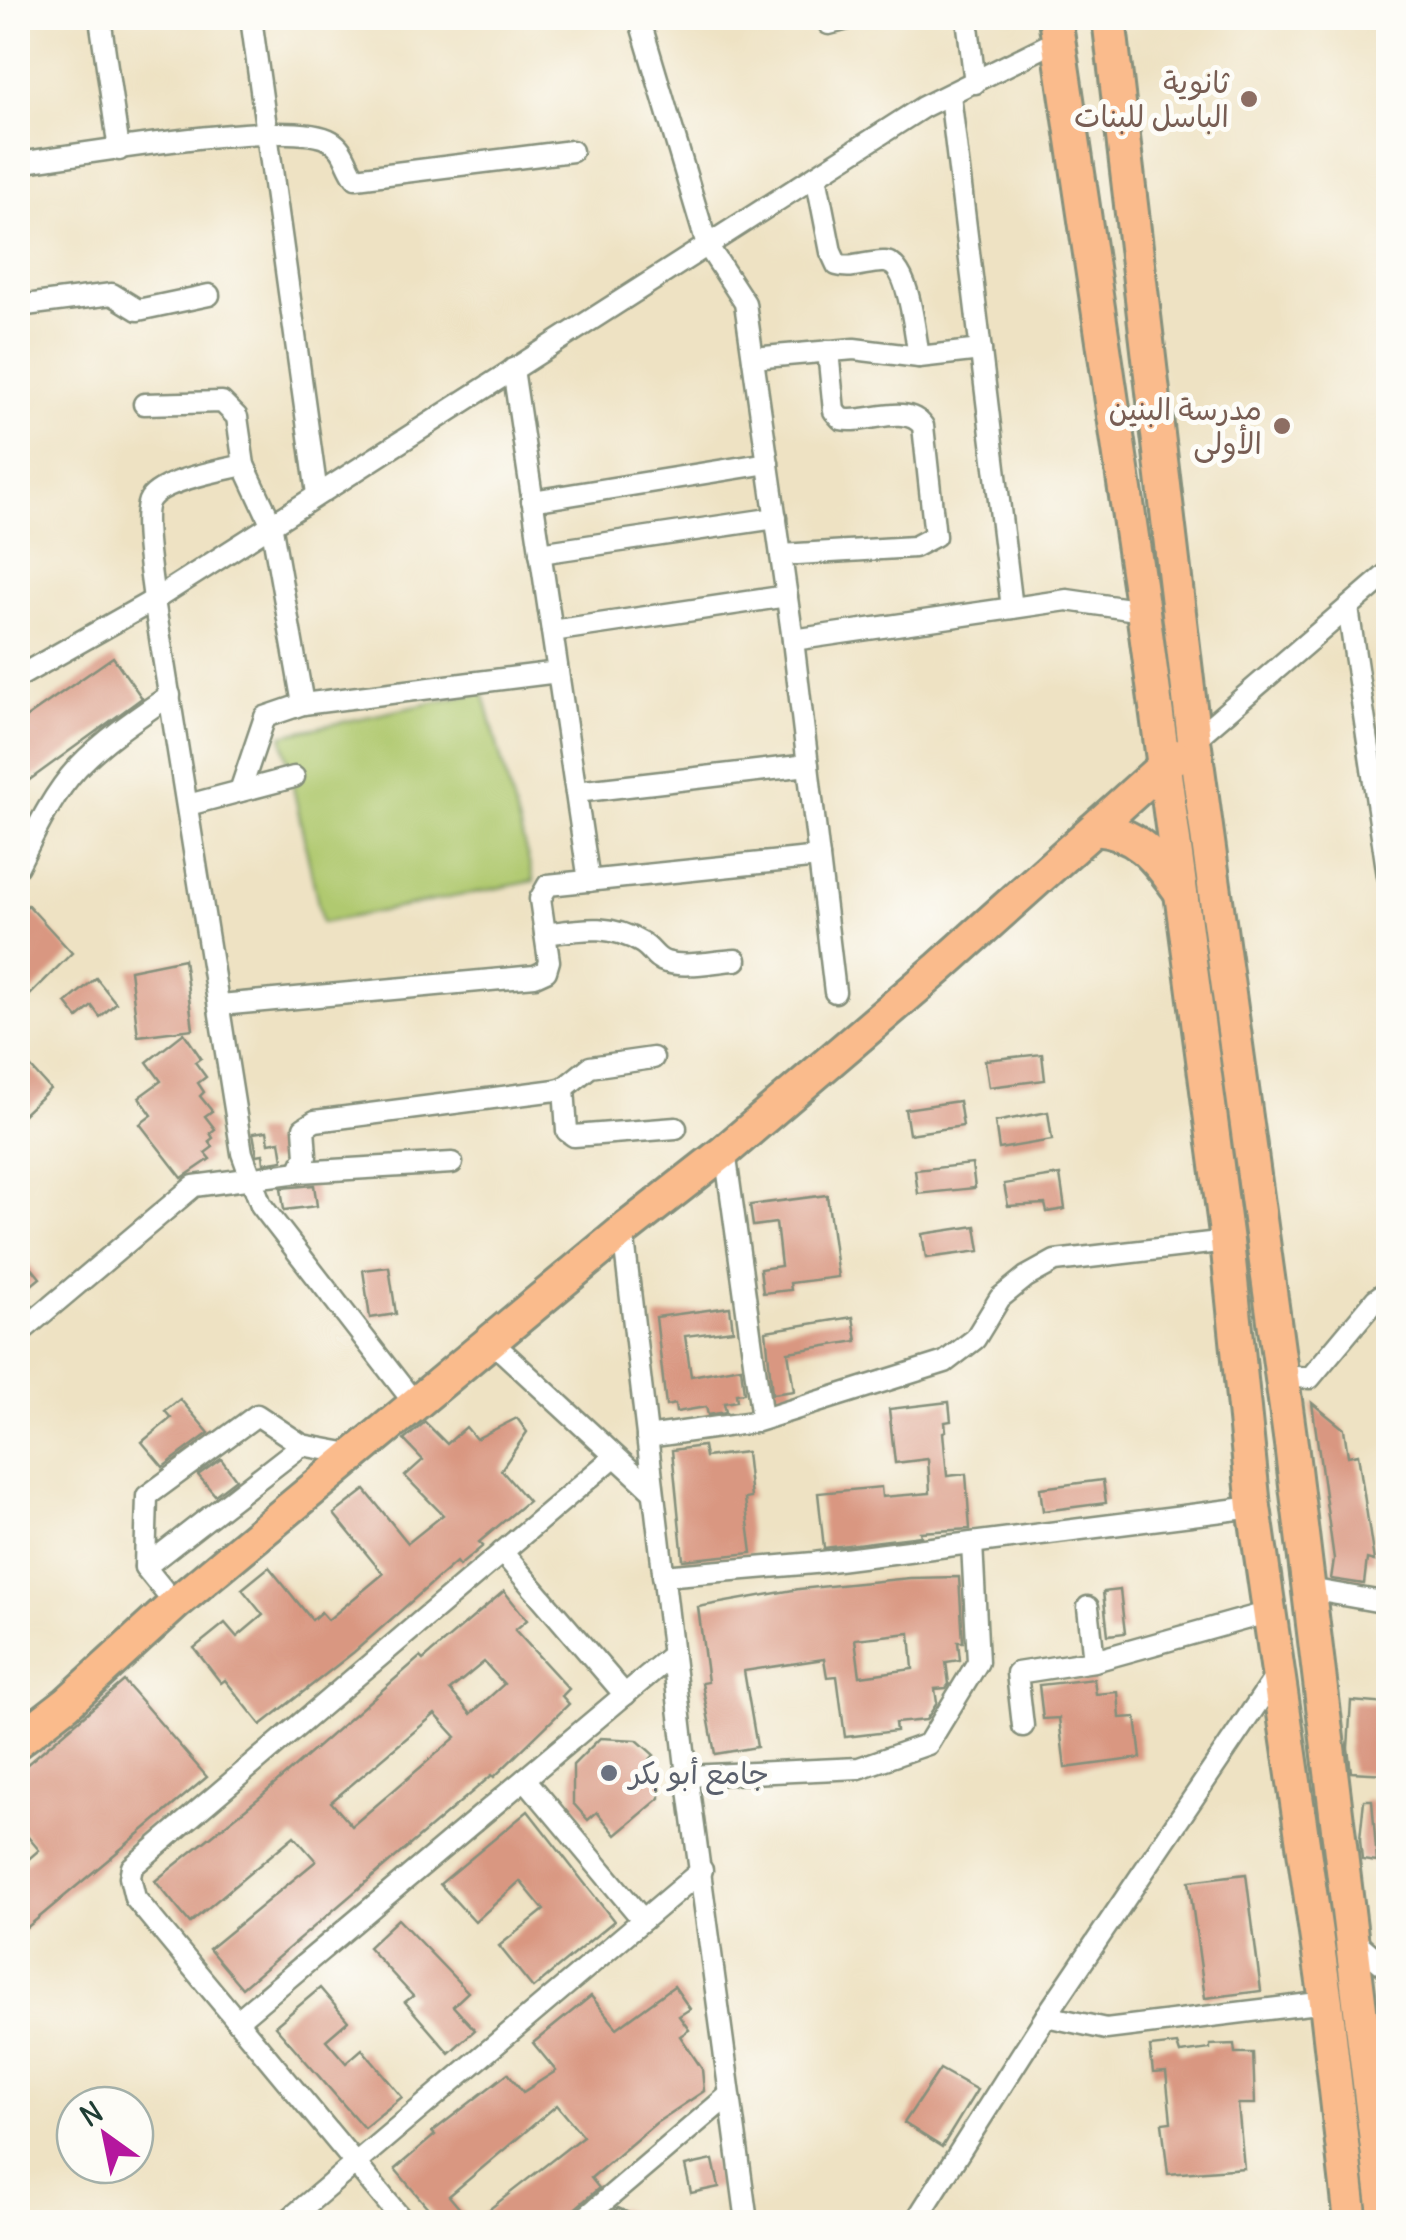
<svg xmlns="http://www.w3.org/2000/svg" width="1406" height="2240" font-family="Delius,'Playpen Sans Arabic',sans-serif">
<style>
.green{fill:#b0c96f;stroke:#688352;stroke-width:2.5}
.building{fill:#d99781;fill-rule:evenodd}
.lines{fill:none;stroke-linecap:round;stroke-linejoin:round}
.minor-casing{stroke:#86907c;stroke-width:25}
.primary-casing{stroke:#86907c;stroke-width:38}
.minor{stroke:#fff;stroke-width:20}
.primary{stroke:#fabb8c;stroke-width:32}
.education-dot{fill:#8d6e63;stroke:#fdfcf7;stroke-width:4}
.worship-dot{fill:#6b7280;stroke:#fdfcf7;stroke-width:4}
.labels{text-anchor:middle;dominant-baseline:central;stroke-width:10;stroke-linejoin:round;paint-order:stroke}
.education-label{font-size:30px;fill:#785e54;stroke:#fdfcf7;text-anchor:end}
.worship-label{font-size:30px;fill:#5b616d;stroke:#fdfcf7;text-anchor:start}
</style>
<rect width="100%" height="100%" fill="#fdfcf7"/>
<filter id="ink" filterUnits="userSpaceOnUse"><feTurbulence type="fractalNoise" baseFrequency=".01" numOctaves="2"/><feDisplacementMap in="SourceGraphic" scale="20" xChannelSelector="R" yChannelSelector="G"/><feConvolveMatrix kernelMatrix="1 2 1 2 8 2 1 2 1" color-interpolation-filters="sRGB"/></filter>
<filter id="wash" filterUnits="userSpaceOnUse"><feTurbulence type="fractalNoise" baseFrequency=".0048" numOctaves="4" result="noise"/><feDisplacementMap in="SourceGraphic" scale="40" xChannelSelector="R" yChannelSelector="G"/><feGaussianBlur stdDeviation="2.25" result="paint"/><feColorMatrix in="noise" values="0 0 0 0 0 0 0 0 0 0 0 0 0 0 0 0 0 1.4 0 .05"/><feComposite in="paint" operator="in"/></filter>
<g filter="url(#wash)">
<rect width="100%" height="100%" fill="#eee2c3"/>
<polygon class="green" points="483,692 534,881 322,923 282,735"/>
<g id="blocks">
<g class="building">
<polygon points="113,657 142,698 24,784 18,774 18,723"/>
<polygon points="28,905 72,953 25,1000 18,992 18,914"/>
<polygon points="184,959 193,1029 138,1036 130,970"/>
<polygon points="96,978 116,1003 100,1017 92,1006 78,1018 66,1003"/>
<polygon points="184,1033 201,1058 195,1062 206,1077 198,1083 204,1092 200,1096 212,1111 205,1116 215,1129 210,1133 213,1138 209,1141 213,1147 205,1153 210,1159 182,1178 140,1124 152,1115 139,1097 161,1081 147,1062"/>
<polygon points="18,1053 50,1089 18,1119"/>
<polygon points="1042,1054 1045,1080 989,1087 985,1060"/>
<polygon points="959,1101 963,1126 909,1134 905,1109"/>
<polygon points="1048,1112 1052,1140 999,1149 995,1122"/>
<polygon points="267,1131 269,1143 280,1141 283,1160 264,1163 263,1154 257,1155 253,1133"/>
<polygon points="972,1164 975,1188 918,1194 915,1170"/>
<polygon points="1060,1175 1065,1209 1047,1212 1045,1204 1008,1206 1004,1184"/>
<polygon points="314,1185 317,1206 284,1210 281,1188"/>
<polygon points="827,1195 838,1277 790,1283 791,1290 763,1293 760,1269 781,1266 776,1223 753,1226 750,1205"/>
<polygon points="976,1226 980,1251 926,1258 922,1234"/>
<polygon points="18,1251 40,1278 18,1296"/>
<polygon points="389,1267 396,1314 370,1318 363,1270"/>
<polygon points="730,1307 733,1330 685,1336 691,1376 741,1367 744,1393 736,1394 737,1401 724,1403 726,1412 708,1415 706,1407 676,1412 675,1404 666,1406 656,1317"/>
<polygon points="853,1317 857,1341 788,1352 794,1391 772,1394 766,1331"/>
<polygon points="180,1399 209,1433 163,1467 142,1442 171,1418 165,1411"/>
<polygon points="949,1402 951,1421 945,1422 946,1431 943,1432 947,1476 966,1474 970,1529 920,1532 921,1536 824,1548 818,1493 881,1487 882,1497 930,1493 928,1459 895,1463 889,1409"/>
<polygon points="1312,1403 1344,1429 1348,1456 1358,1454 1374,1561 1367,1559 1364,1584 1331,1579 1334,1559"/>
<polygon points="517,1418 527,1432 501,1470 528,1501 479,1542 483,1546 459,1566 456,1562 354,1652 261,1725 225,1680 221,1683 194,1648 225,1623 237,1637 263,1615 242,1589 269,1567 312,1620 321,1612 328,1620 383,1574 334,1514 365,1490 408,1543 443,1515 405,1476 423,1460 404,1440 425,1422 447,1444 466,1427 476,1439"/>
<polygon points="703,1446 705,1457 746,1452 751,1498 745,1499 752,1553 683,1560 672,1450"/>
<polygon points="221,1459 236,1479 215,1495 198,1475"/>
<polygon points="1103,1480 1106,1503 1043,1511 1040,1488"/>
<path d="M959 1577 963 1642H958L960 1660 946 1662 949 1684 946 1688 935 1689 937 1703 926 1720 895 1723 896 1731 845 1737 837 1676 827 1677 824 1659 744 1671 757 1747 715 1754 702 1683 708 1682 698 1607 799 1589 910 1578ZM910 1633 913 1669 860 1676 855 1639Z"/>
<polygon points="1120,1590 1125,1633 1108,1635 1103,1592"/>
<path d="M504 1591 527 1620 515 1630 569 1689 562 1696 569 1704 494 1777 492 1775 242 1988 209 1949 316 1861 294 1836 190 1923 155 1881 259 1798 420 1657 423 1660ZM484 1662 504 1684 471 1714 450 1690ZM435 1714 456 1737 352 1826 331 1802Z"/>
<polygon points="1094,1679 1096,1694 1118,1692 1120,1718 1136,1717 1141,1758 1065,1768 1059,1718 1043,1719 1039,1685"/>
<polygon points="124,1681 207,1777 18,1935 18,1868 39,1850 18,1825 18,1772"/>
<polygon points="1351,1701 1388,1704 1388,1774 1351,1772 1348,1748"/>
<polygon points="600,1738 637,1740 654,1755 645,1765 660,1780 660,1798 616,1835 597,1812 588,1820 573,1803 573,1765"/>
<polygon points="1364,1800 1372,1800 1377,1862 1362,1860 1360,1839"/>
<polygon points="528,1811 614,1921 533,1988 499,1946 544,1910 520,1881 475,1922 440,1884"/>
<polygon points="1246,1874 1261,1991 1205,1998 1189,1881"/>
<polygon points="398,1919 468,1992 453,2006 475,2030 449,2053 405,2002 413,1996 368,1947"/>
<polygon points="674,1986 690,2009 679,2016 689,2030 680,2036 702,2069 704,2091 656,2123 591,2178 599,2188 571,2212 566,2222 557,2222 550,2214 540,2222 473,2222 583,2136 557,2105 449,2196 471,2222 440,2222 395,2169 435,2135 432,2132 508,2073 523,2092 556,2071 533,2043 591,1996 617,2028"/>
<polygon points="320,1988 348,2021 326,2040 346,2063 362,2049 402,2097 364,2128 275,2026"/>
<polygon points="1177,2044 1180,2053 1210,2049 1210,2045 1234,2044 1235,2053 1253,2053 1255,2104 1238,2104 1244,2168 1168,2174 1162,2123 1171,2122 1166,2072 1153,2073 1150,2047"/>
<polygon points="940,2069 977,2090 942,2147 904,2123"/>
<polygon points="713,2160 719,2187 691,2193 685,2166"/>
<polygon points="618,2208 649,2222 601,2222"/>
</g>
</g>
</g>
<g filter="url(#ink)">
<use href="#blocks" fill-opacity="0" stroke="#86907c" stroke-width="2.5"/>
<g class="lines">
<g class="minor-casing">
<g id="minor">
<polyline points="100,18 119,150"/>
<polyline points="251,18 317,494"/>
<polyline points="639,18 707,245 745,303 793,640 835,992"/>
<polyline points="967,18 975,83"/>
<polyline points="829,24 852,18"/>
<polyline points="950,95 1012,608"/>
<path d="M18 163C75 156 290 116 331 141 346 150 346 166 356 178L572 151"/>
<path d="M816 176 831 252 837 265C854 270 867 261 885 262 910 264 915 336 919 357"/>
<polyline points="18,306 112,294 138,310 209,295"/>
<polyline points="753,358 854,349 919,357 981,350"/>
<polyline points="513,369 589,881"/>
<polyline points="144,404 222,402 237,417 244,465 271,523 303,704 558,672"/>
<path d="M244 465C222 470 163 480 150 499 140 513 152 580 154 600L242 1153 261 1205 416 1405"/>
<polyline points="532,501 768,463"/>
<polyline points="540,553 776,518"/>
<path d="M781 555 914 547 935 536 923 426C906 402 866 425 841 419L834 411 828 351"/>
<polyline points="1348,608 1388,876"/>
<polyline points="552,631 787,596"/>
<polyline points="793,640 1067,600 1143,611"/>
<polyline points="18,677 154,600 923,107 1058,40"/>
<polyline points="1194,740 1388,573"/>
<polyline points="240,791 265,717 303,704"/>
<polyline points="576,792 808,765"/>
<polyline points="188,805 294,777"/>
<path d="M18 866C35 832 52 795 78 767 105 739 138 717 170 695"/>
<path d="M545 934C582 929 609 923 642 943 652 949 655 959 666 962 686 968 715 961 736 960"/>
<polyline points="220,1005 535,976 546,971 549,961 540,899 548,885 819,857"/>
<polyline points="564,1088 567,1131 574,1136 676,1128"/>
<polyline points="725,1151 762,1419"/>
<polyline points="299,1172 306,1156 304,1128 315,1121 556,1090 564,1088 590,1067 653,1058"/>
<polyline points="623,1231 686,1767 747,2222"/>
<polyline points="18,1334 194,1186 299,1172 452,1163"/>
<polyline points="492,1342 652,1490"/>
<polyline points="1282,1376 1310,1378 1376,1299 1388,1290"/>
<polyline points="647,1437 754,1422 945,1362 975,1339 1000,1298 1026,1277 1055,1261 1227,1241"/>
<polyline points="502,1552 625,1695"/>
<polyline points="145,1567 147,1496 257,1415 302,1445"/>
<polyline points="663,1576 814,1563 1254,1507"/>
<polyline points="1309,1589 1388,1603"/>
<polyline points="175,1604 145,1567 302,1445 356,1455"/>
<polyline points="1088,1607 1094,1661 1270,1612"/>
<polyline points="1023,1726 1017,1673 1094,1661"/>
<polyline points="687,1776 859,1768 928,1744 978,1662 972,1543"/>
<polyline points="525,1779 643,1920"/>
<polyline points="1353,1939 1388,1969"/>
<polyline points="1046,2016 1106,2029 1326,2002"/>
<polyline points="237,2021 672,1655"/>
<polyline points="286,2222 702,1870"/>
<polyline points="404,2222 135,1898 130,1877 132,1867 614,1457"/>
<polyline points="580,2222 728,2096"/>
<polyline points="915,2222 1046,2016 1277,1674"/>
</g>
</g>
<g class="primary-casing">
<g id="primary">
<polyline points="1055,18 1143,611 1181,893 1227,1241 1254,1507 1326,2002 1351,2222"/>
<polyline points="1109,18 1194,740 1291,1444 1386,2222"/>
<path d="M1094 829C1137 832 1155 857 1179 890"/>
<polyline points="18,1741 67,1703 175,1604 623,1231 725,1151 939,968 1175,756"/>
</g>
</g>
<use href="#minor" class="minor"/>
<use href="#primary" class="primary"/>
</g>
</g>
<g class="education-dot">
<circle cx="1249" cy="99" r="10"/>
<circle cx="1282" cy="426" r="10"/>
</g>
<circle class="worship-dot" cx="609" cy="1773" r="10"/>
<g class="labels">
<g class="education-label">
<text x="1229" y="82">ثانوية<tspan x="1229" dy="34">الباسل للبنات</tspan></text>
<text x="1262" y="409">مدرسة البنين<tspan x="1262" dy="34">الأولى</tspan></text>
</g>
<g class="worship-label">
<text x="629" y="1773">جامع أبو بكر</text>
</g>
</g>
<rect width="1406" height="2240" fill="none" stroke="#fdfcf7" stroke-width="60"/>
<g transform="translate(105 2135) rotate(327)"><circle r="48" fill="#fdfcf7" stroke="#a4b0a9" stroke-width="2.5"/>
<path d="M0-8L18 38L0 25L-18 38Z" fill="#b5179e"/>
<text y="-15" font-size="28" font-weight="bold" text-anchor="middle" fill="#1f3d34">N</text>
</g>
</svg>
